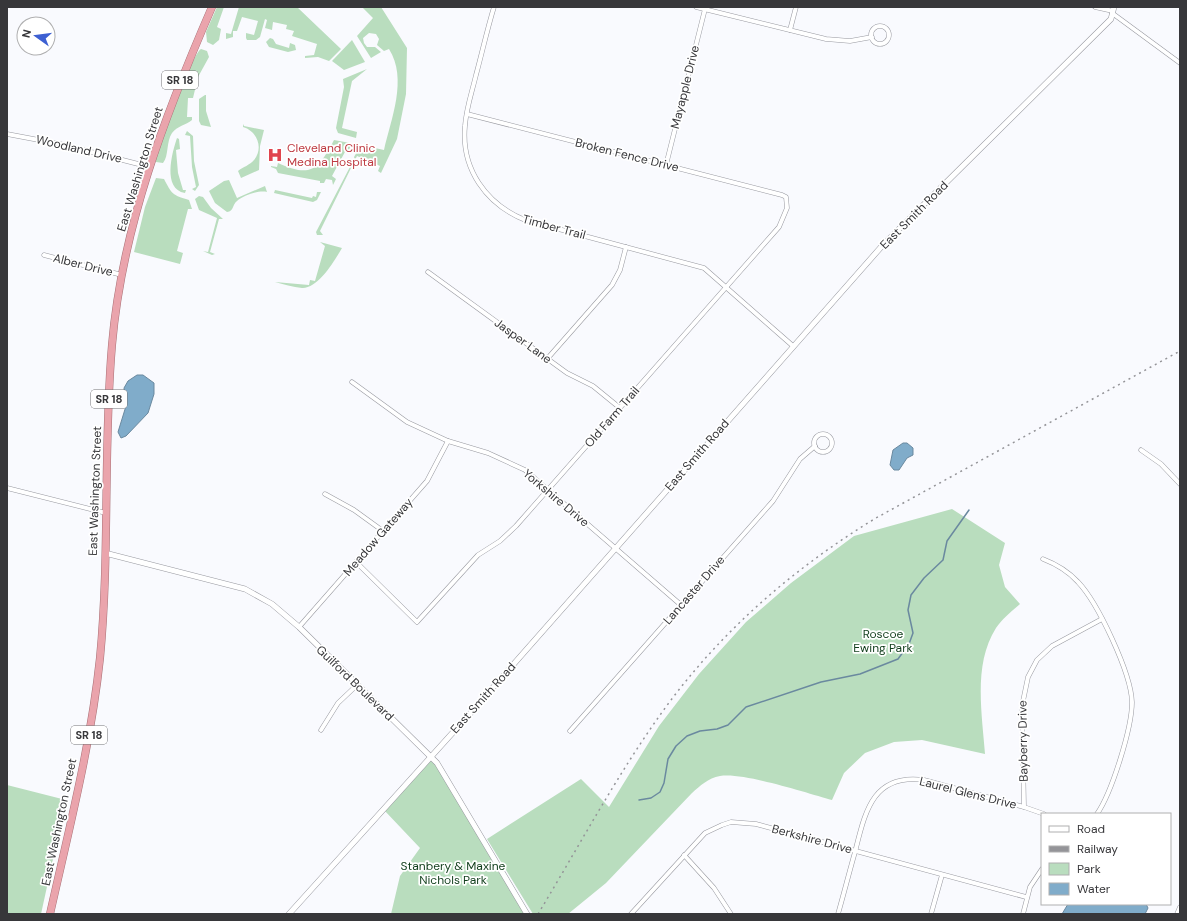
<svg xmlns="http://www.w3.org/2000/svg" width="1187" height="921" font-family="'DM Sans',sans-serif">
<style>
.green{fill:#b9ddbe}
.water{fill:#80acca;stroke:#6a899f}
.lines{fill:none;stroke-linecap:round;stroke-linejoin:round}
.stream{stroke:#6a899f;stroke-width:1.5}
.minor-casing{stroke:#9899a0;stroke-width:5}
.tertiary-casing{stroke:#9899a0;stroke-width:6}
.trunk-casing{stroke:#a87076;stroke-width:8}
.minor{stroke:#fff;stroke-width:4}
.tertiary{stroke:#fff;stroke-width:5}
.trunk{stroke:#eaa4ac;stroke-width:7}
.rail{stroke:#949498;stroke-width:1.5;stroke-dasharray:2 4;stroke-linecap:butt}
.labels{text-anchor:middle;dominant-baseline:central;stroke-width:3.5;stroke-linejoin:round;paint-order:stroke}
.shield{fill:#fff;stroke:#737375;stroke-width:1}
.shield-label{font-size:11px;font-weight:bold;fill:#37373a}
.street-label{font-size:12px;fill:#37373a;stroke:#fff}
.health-label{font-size:12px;fill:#be3a42;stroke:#fff;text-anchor:start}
.park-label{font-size:12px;fill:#103d1b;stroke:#fff}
</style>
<rect width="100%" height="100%" fill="#f9fafe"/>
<g class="green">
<polygon points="217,7 224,7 217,27 221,29 219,40 213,45 207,42 206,32"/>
<polygon points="239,7 297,7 341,49 329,61 318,57 305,58 305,56 314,55 317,44 292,36 294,31 286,29 287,25 273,22 272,30 265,28 267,20 265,19 260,37 256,40 247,40 246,38 246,33 254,35 258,21 242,17 237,31 233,31 233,37 226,39 226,33 231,34"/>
<path d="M362 7H381L407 48 406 94 397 139 381 173 378 171 380 166 357 156 355 160 354 157 361 145 384 150C391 119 408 79 389 49L384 51 377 45 379 39 376 34 369 33 363 38 364 43 367 47H375L381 52 371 58 357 36 373 18Z"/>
<polygon points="270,38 273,39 276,44 289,48 290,43 295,45 296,50 288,52 269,47 266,42"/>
<polygon points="352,40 365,62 344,70 332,61"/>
<path d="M201 49 207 51 209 57 198 77 193 98H188L187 117H192V120C186 125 177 126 172 133 166 142 169 156 163 163L156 162V159C161 143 191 55 201 49Z"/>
<polygon points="367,69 352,81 342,128 357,132 356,138 338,133 336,128 344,87 343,79"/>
<polygon points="205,95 206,95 206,111 211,127 201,125 199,121 199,99"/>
<path d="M243 124 244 126 264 130 260 146 259 170 241 178 238 171C243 167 250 165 254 160 264 148 257 131 243 127Z"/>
<polygon points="187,131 193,136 194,161 199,185 195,191 192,189 196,187 192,167 190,136 185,135"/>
<path d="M177 138 179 139 180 149 176 150 178 173 183 190H186L185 193C162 189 172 153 177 138Z"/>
<path d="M334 140 350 143 351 145 349 150H346L332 176 336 179 333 185 332 180 326 179 324 183H320V181L278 173 276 169 271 167V166L277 167 278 163C311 178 318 170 334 140Z"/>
<polygon points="351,165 355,169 351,168 320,231 323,235 317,235 316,232"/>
<path d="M156 178 164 179C172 194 172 195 189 200L192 209H188L177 251 183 253 180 264 134 252 145 207Z"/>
<path d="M229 180 237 198 265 186 267 192C259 190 244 195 237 201 232 205 234 211 227 212L215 203 209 191 224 181Z"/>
<polygon points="275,190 312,198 313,196 316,197 317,192 321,192 317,200 313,202 274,193"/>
<polygon points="199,196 203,197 211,208 223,219 219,219 210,252 215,254 212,255 203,251 208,252 217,218 199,210 195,199"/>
<path d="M320 242 342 248C335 260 318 289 302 288 293 287 283 284 275 282L309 285 310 280 315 281 325 246Z"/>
<path d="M952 509 1005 543 999 565 1005 587 1020 604C1012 611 1002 619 996 628 973 664 982 713 985 754L922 740 894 742 865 753 844 773 832 800C807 793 743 772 720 776 708 778 700 786 692 793L606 883 568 914H533L487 839 581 779 609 807 659 726 699 674 746 622 791 583 854 536Z"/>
<polygon points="431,758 435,764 525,914 391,914 400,876 420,848 384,810"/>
<polygon points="7,785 66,800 41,914 7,914"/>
</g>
<g class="water">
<polygon points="137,375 143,375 154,383 154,394 148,413 126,436 121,438 118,432 126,406 124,388 128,381"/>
<polygon points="903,443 907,443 913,448 913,455 907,458 899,470 894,470 890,465 893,450"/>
<polygon points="1068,904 1146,904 1148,908 1145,914 1062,914"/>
</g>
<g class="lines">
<polyline class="stream" points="639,800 651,798 660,792 664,783 668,759 676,746 687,736 700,731 717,729 728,725 746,707 821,682 860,674 898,659 909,644 913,633 908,610 911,595 924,578 943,560 947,541 969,510"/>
<g class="minor-casing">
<g id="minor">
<path d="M494 7C487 30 482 53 476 75 472 92 466 109 465 126 461 169 486 204 525 220L704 268 793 346"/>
<polyline points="696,7 826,39 850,41 872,37"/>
<polyline points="1095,7 1113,11"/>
<polyline points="1112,13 1180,63"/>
<circle cx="880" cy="35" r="9"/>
<polyline points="790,30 796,7"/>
<polyline points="7,134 60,144 150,167"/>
<polyline points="666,165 705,9"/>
<polyline points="44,255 122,275"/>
<polyline points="428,272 567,373 593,386 620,408"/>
<polyline points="547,359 612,285 620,270 626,247"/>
<polyline points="352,382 407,422 448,441 488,453 525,470 681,605"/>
<circle cx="823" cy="443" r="9"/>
<polyline points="1141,450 1161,464 1180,484"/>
<polyline points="7,488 106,513"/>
<polyline points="325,494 354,510 383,531"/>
<path d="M1043 559C1056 564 1068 571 1078 582 1098 603 1131 673 1132 702 1132 728 1112 792 1097 814"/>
<polyline points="356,562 417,622 478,555 500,541 516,526 779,227 787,208 786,197 782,195 467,114"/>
<polyline points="299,627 427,481 448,441"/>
<polyline points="321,730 338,703 357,685"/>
<polyline points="570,731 773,501 800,459 815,446"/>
<polyline points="1024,807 1022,706 1028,677 1037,660 1052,646 1102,619"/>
<polyline points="684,855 714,888 731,914"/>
<polyline points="631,914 705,833 722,825 731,822 756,824 1026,897"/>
<path d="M838 914C844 893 849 873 855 852 865 813 872 773 924 780L1024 807 1044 814"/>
<polyline points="931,914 942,875"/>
<polyline points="1023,914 1030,887 1042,869"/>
<polyline points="1177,914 1180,907"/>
</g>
</g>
<g class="tertiary-casing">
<g id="tertiary">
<polyline points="105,553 245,589 272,604 299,627 437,763 527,914"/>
<polyline points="289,914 475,708 882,246 1111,19 1114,7"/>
</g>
</g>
<g class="trunk-casing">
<path id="trunk" d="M50 914C69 829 91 744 100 658 110 554 103 449 112 345 122 227 165 115 212 7"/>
</g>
<use href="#minor" class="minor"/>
<use href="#tertiary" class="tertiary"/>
<use href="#trunk" class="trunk"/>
<path class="rail" d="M538 914C581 843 621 767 671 700 727 626 797 566 876 518L1180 351"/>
</g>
<defs>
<g id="hospital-bare" transform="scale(1.2)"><path d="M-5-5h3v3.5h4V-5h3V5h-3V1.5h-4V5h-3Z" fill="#e0444e" stroke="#fff" stroke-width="2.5" paint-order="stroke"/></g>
</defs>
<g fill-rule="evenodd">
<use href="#hospital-bare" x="275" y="155"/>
</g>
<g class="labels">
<g class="shield">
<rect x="162" y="71" width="36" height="18" rx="3"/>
<rect x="91" y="390" width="36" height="18" rx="3"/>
<rect x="71" y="726" width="36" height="18" rx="3"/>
</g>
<g class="shield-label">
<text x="180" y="80">SR 18</text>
<text x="109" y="399">SR 18</text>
<text x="89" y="735">SR 18</text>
</g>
<g class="street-label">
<text transform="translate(685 87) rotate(-76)">Mayapple Drive</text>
<text transform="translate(79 149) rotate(13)">Woodland Drive</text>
<text transform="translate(627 155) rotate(14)">Broken Fence Drive</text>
<text transform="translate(140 169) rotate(-73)">East Washington Street</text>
<text transform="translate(914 215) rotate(-45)">East Smith Road</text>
<text transform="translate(554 227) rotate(15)">Timber Trail</text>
<text transform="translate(83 265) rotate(14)">Alber Drive</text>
<text transform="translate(523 341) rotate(36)">Jasper Lane</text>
<text transform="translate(612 417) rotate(-49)">Old Farm Trail</text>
<text transform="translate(697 455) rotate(-49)">East Smith Road</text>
<text transform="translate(95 491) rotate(-88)">East Washington Street</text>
<text transform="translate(556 498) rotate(40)">Yorkshire Drive</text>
<text transform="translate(378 537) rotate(-49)">Meadow Gateway</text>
<text transform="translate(694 590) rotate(-49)">Lancaster Drive</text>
<text transform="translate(355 683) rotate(44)">Guilford Boulevard</text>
<text transform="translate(483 698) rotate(-48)">East Smith Road</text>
<text transform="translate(1023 741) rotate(-91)">Bayberry Drive</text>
<text transform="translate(968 793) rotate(14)">Laurel Glens Drive</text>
<text transform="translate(59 822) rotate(-78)">East Washington Street</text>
<text transform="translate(812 839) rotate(15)">Berkshire Drive</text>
</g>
<g class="health-label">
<text x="287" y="148">Cleveland Clinic<tspan x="287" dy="14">Medina Hospital</tspan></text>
</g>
<g class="park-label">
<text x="883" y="634">Roscoe<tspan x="883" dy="14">Ewing Park</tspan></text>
<text x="453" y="866">Stanbery &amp; Maxine<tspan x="453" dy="14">Nichols Park</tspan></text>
</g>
</g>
<rect width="1187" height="921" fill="none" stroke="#37373a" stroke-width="16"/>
<rect x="1041" y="813" width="130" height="92" fill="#ffffff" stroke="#afafb0"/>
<rect x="1049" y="826" width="20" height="6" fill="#ffffff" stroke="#afafb0"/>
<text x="1077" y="833" font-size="12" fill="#37373a">Road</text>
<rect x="1049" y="846" width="20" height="6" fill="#949498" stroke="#afafb0"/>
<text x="1077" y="853" font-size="12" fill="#37373a">Railway</text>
<rect x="1049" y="863" width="20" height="12" fill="#b9ddbe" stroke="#afafb0"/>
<text x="1077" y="873" font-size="12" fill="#37373a">Park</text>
<rect x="1049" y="883" width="20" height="12" fill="#80acca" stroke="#afafb0"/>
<text x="1077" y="893" font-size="12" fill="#37373a">Water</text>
<g transform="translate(36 36) rotate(284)"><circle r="19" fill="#ffffff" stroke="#afafb0"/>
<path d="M0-3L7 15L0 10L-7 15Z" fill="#3d60d2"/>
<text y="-6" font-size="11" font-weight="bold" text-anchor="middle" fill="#37373a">N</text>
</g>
</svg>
